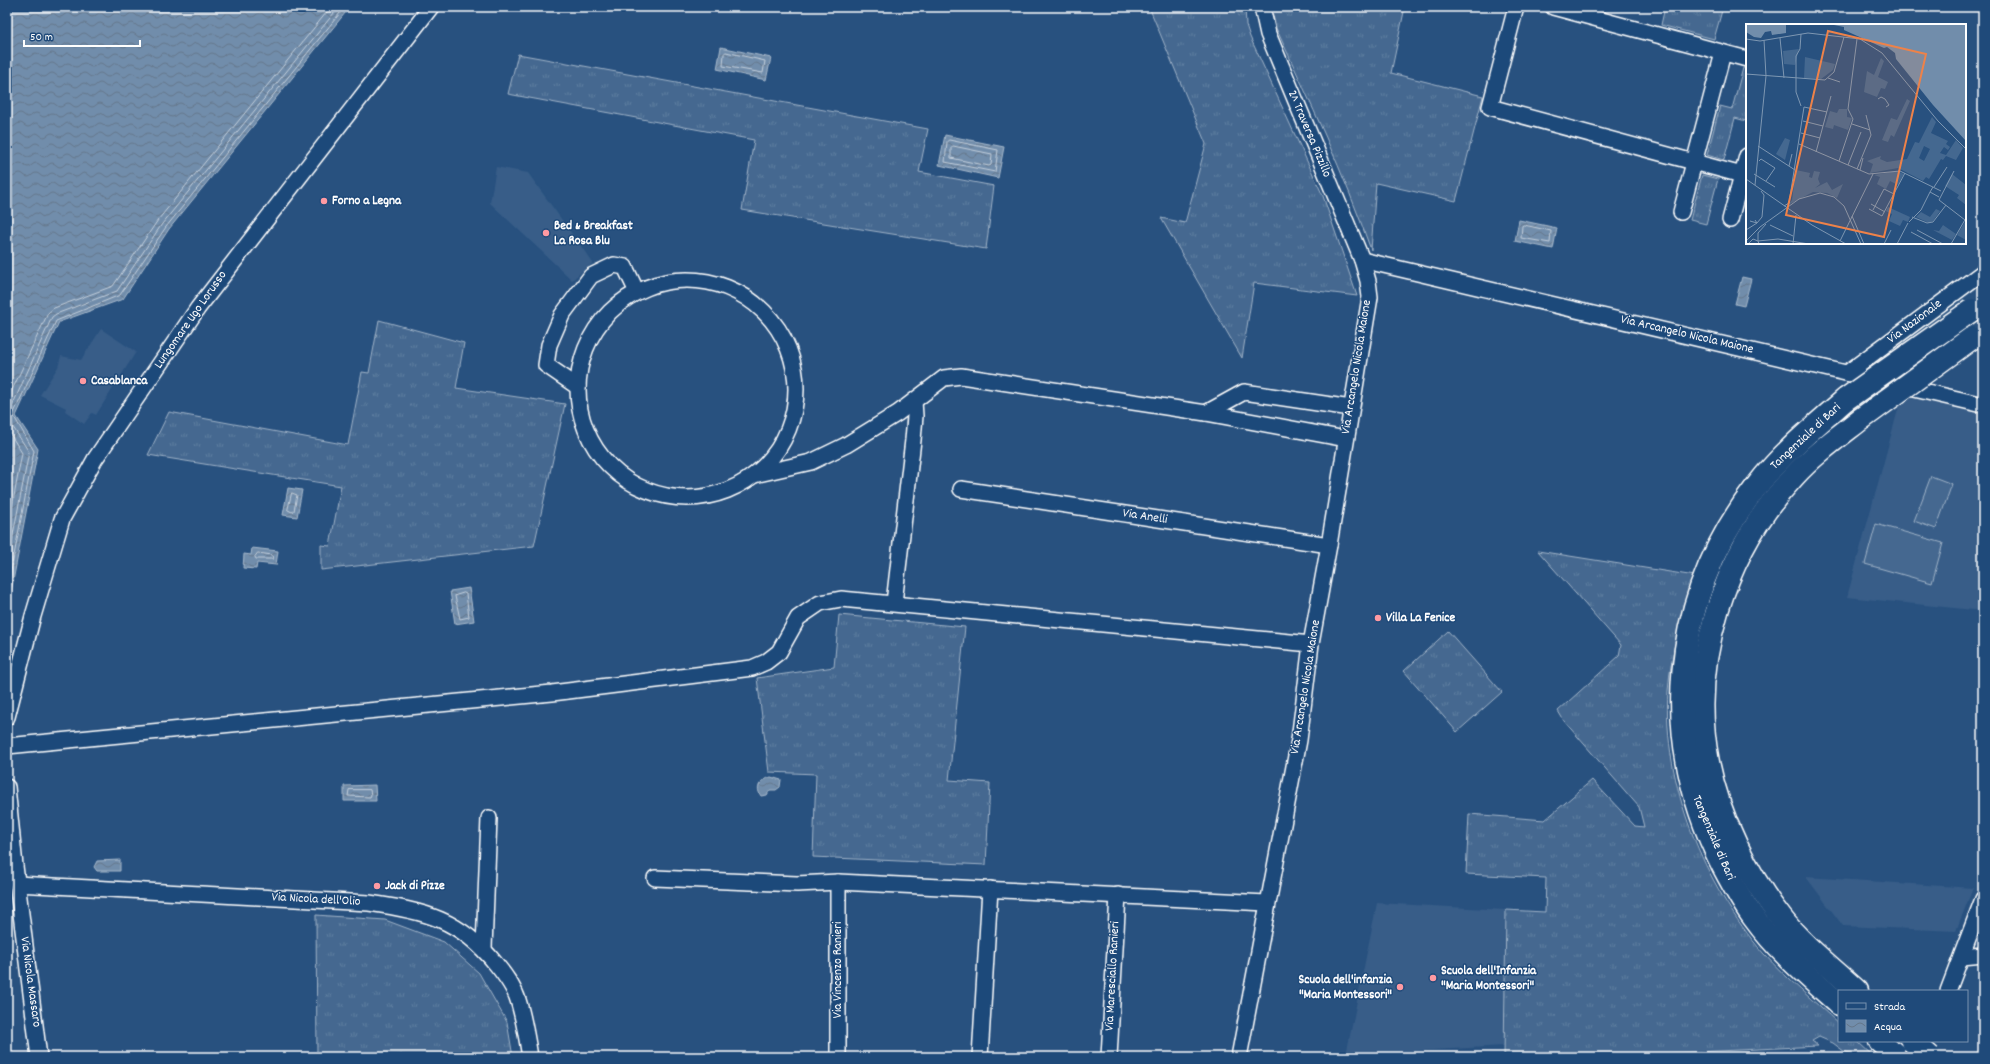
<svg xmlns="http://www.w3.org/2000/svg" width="1990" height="1064" font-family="Dekko,sans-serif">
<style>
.built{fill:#375d88}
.grass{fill:url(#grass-tufts);stroke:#a2b4c8}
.pitch{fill:#446890;stroke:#a2b4c8}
.water{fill:url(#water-waves);stroke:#aabbcd}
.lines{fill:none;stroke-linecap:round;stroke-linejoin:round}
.shore{stroke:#c6d1dd;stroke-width:1}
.minor-casing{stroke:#fff;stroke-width:18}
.highway-casing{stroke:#fff;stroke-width:25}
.minor{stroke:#1f4a7a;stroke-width:15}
.highway{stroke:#1f4a7a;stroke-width:22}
.highway-bridge-casing{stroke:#fff;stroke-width:25;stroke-linecap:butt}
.highway-bridge{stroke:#1f4a7a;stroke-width:22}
.poi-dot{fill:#ff9aa2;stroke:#1f4a7a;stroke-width:1.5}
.labels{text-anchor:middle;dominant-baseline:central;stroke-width:3;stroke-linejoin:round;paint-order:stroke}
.street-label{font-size:13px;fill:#fff;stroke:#1f4a7a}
.poi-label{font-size:13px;font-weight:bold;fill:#fff;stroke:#1f4a7a;text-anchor:start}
.inset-road{fill:none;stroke:#7e97b2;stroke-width:1}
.view{fill:#ee8249;fill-opacity:0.15;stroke:#ee8249;stroke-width:2}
.inset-edge{fill:none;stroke:#fff;stroke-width:2}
</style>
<defs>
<pattern id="grass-tufts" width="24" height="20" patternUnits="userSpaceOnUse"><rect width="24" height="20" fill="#446890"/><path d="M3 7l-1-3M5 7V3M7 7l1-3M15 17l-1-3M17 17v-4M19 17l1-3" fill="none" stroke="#607fa1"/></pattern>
<pattern id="water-waves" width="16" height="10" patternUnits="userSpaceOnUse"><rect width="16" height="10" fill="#718dab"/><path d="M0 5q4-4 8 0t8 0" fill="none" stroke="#64768a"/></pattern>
</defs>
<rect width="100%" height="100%" fill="#28517f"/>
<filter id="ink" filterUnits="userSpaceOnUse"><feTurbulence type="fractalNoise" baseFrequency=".025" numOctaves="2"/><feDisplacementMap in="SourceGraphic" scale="8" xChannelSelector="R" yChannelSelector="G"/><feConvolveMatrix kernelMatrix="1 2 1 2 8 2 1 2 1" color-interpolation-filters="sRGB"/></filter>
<g filter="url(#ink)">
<g class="built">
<polygon points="496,167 528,173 593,263 572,280 490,203"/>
<polygon points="101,329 136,352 96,415 92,413 84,424 65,411 66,408 40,395 58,367 61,356 81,360"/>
<polygon points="1902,395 1983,414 1983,611 1847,597"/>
<polygon points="1806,877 1973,888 1956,931 1843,926"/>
<polygon points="1377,903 1506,910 1504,1046 1346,1055"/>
</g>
<g class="grass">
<polygon points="1149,7 1245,7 1246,25 1250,37 1323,196 1357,296 1254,283 1242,358 1161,218 1185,223 1206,144"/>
<path d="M1271 7H1405L1391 73 1483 96 1456 201 1376 183 1371 250C1344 173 1310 102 1276 28Z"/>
<polygon points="1665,7 1723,7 1714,39 1661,25"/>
<polygon points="518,54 928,129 919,172 994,186 986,249 742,210 754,140 508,94"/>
<polygon points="1743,68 1747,69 1746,121 1735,118 1724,160 1707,155 1720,106 1732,109"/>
<polygon points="1702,175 1718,179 1706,224 1690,220"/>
<polygon points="379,320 464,343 456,388 565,404 534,546 321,570 321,545 330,546 341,486 148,455 169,412 348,445 362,372 369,373"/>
<path d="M1538 551 1695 576C1682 614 1671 651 1668 691 1662 783 1704 885 1764 954 1787 979 1814 1001 1839 1024V1041H1857L1874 1057 1845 1052 1833 1043 1819 1037 1812 1041 1818 1046 1598 1057H1504L1506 910 1545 912 1546 878 1466 874 1469 814 1545 820 1592 780 1635 826 1644 827 1639 807 1564 721 1558 711 1619 656 1621 645Z"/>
<polygon points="839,615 965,627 949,780 990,783 986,865 813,857 816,774 769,772 757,678 834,667"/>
<polygon points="1448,631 1502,692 1457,732 1404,671"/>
<polygon points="316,915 385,920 444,942 479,973 507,1022 513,1057 317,1057"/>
</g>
<g class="pitch">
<polygon points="1931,476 1952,484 1936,529 1914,521"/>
<polygon points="1876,524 1943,543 1932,583 1865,564"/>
</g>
<g class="water">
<polygon points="7,7 350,7 169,229 123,299 59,322 16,416 38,449 7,613"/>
<polygon points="721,47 771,58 766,80 717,69"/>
<polygon points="945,135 1004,147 998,178 939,165"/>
<polygon points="1519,220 1557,228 1553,249 1515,241"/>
<polygon points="1742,277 1751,279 1744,306 1735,304"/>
<polygon points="288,488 302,490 297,517 283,515"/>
<polygon points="252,548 278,551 276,565 257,563 256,569 243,568 244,554 251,555"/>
<polygon points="469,588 474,621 455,624 450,591"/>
<path d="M771 777 781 780 780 787 776 790H770L767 795 761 796C754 786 762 780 771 777Z"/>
<polygon points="375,785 376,801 344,801 344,786"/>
<polygon points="120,860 120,871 97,871 94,867 97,861"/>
</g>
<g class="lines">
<g class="shore">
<polygon points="726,52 765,61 763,73 723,66 724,54"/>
<polygon points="949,140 998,150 995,172 945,162 947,142"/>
<polygon points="953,146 992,154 991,165 989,166 951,158 951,148"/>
<polygon points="1524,225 1551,231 1550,243 1521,238 1522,226"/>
<polyline points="7,401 48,313 54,308 113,286 158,220 331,7"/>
<polyline points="7,429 22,453 7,534"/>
<polygon points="292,493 297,495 294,511 292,512 288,510"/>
<polygon points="258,553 272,555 273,559 256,559 255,557"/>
<polyline points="7,566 29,452 9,421 8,415 52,317 56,314 117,291 162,224 339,7"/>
<polyline points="7,592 34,451 13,415 56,321 120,295 166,227 345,7"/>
<polygon points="464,593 466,594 469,617 460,619 455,596"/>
<polygon points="370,790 371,795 370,797 348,796 349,790"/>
</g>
<g class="minor-casing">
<g id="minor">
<polyline points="1516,7 1490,107 1742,175"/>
<polyline points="1553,7 1747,59"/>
<polyline points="1681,212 1723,53"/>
<polyline points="1730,220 1747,156"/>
<polyline points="1362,260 1983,405"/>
<circle cx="687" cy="389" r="109"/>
<polyline points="1847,373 1983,272"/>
<polyline points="578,387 546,365 549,345 562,315 591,276 614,265 625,267 637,292"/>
<polyline points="1206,413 1244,392 1351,408"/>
<polyline points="754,475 811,462 846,445 898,413 944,378 961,376 1206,413 1346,439"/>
<polyline points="961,489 1329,545"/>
<polyline points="894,603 913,440 915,416 914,401"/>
<polyline points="7,717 33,616 62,519 95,459 198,308 431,7"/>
<polyline points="7,746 552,693 752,668 766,662 779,652 798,618 820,603 841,599 1311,644"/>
<polyline points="7,787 15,866 39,1057"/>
<polyline points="655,878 797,884 838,882 1267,903"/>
<path d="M17 884 369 903C425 911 460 919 496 964 505 975 514 987 518 1000 524 1019 527 1038 530 1057"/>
<polyline points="484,948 489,818"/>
<polyline points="1962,957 1983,955"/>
<polyline points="1948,991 1983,899"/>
<polyline points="838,1057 838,882"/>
<polyline points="980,1057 990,889"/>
<polyline points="1109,1057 1118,895"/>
<polyline points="1239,1057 1299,740 1311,644 1329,545 1370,297 1368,281 1362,260 1268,34 1262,7"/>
</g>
</g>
<g class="highway-casing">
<g id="highway">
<path d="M1857 991C1834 970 1800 943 1781 918 1747 874 1719 818 1708 762 1688 662 1725 550 1794 476 1814 454 1838 437 1861 419"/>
<path d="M1839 1004C1809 977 1778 951 1754 918 1742 902 1732 883 1723 866 1659 741 1670 598 1757 486 1782 453 1815 426 1846 399"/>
<polyline points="1880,1041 1898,1057"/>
</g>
</g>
<use href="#minor" class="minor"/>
<use href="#highway" class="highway"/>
<g class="highway-bridge-casing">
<g id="highway-bridge">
<polyline points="1846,399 1972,310"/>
<polyline points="1861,419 1972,338"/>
<polyline points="1912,1041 1930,1057"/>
</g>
</g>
<use href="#highway-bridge" class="highway-bridge"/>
</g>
</g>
<g class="poi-dot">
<circle cx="324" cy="201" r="4"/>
<circle cx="546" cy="233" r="4"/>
<circle cx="83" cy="381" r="4"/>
<circle cx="1378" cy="618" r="4"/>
<circle cx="377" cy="886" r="4"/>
<circle cx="1433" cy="978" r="4"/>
<circle cx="1400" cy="987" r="4"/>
</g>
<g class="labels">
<g class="street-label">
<text transform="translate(1309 134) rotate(67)">2^ Traversa Pizzillo</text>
<text transform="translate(191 320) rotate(-55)">Lungomare Ugo Lorusso</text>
<text transform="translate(1915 322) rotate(-37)">Via Nazionale</text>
<text transform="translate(1687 335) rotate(13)">Via Arcangelo Nicola Maione</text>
<text transform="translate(1357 367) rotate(-81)">Via Arcangelo Nicola Maione</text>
<text transform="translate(1806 437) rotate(-43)">Tangenziale di Bari</text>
<text transform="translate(1145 517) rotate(9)">Via Anelli</text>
<text transform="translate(1306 687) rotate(-81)">Via Arcangelo Nicola Maione</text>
<text transform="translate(1713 838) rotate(67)">Tangenziale di Bari</text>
<text transform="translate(316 900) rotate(3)">Via Nicola dell'Olio</text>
<text transform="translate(838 970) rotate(-90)">Via Vincenzo Ranieri</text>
<text transform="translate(1113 976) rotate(-87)">Via Maresciallo Ranieri</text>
<text transform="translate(30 982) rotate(82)">Via Nicola Massaro</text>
</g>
<g class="poi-label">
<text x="332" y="201">Forno a Legna</text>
<text x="554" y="226">Bed &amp; Breakfast<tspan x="554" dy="15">La Rosa Blu</tspan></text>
<text x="91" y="381">Casablanca</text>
<text x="1386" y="618">Villa La Fenice</text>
<text x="385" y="886">Jack di Pizze</text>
<text x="1441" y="971">Scuola dell'Infanzia<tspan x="1441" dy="15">"Maria Montessori"</tspan></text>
<text x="1392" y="980" text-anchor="end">Scuola dell'infanzia<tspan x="1392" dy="15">"Maria Montessori"</tspan></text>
</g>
</g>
<g transform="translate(1746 24)">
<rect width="220" height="220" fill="#28517f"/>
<path d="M53 25 49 41 38 40 37 27ZM59 33 89 40 87 46 75 55 58 54ZM135 34 138 37 132 53 142 58 139 65 135 64 131 73 118 68 121 47 128 51ZM161 75 164 77 148 113 145 111 142 118 136 116 145 94 151 96ZM93 85H101V93L106 94 102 106 88 101 87 105 79 103 84 87 91 89ZM186 93 190 98 185 109 202 117 200 120 204 123 202 126 198 123 194 129 200 131 210 116 217 124 210 136 200 132 197 136 195 135 183 155 180 153 177 157 152 144 124 149 127 140 121 137 135 132 134 135 141 138 161 135 169 118 173 119ZM178 122 184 125 178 137 173 134ZM50 146 64 149 63 153 66 154 68 147 74 148 72 155 74 160 69 164 81 158 86 166 97 160 91 174 81 169 67 168 42 181 46 176ZM151 147 158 150 152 161 144 157 140 165 131 160 134 153 128 151ZM206 150 220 161V181L211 174 213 171 199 162ZM142 183 164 193 162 198 157 196 154 202 143 197 146 190 140 187ZM190 185 194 187 187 197 183 199 170 193 175 188 184 193ZM220 196V216L211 211ZM197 201 210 210 206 216 187 206 193 207Z" fill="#446890" fill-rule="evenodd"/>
<path d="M39 114 44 116 39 136 30 130Z" fill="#446890"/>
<path d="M0 0H40V9L26 11 25 7 19 8 15 14 8 13 0 8ZM83 0H220V117L187 81 150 35 149 29 141 23 138 24 98 6V3Z" fill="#718dab"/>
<path class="inset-road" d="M55 10 54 25 50 32V68L55 82M34 14 38 54M0 15 14 17 62 9 114 15 136 29 192 97 220 125M0 50 79 56 88 48 98 13M82 54 94 58M132 75 135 73 139 75 143 81 140 83M57 97 77 102M106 100 124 106M55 109 74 114M53 120 123 150 154 147 195 167M12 122 49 146M70 128 85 72M13 137 15 135 29 144 20 157M93 137 107 95 102 85 111 15M102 141 115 108M43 142 46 130M111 145 125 111 120 91M114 146 117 134M208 147 193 176 219 196M8 150 29 163M0 155 66 201 100 220M9 161 20 52 18 16M187 163 184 168 193 173M188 163 201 143M125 180 139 188M38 182 43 179 58 83 81 88M123 185 136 192 159 149M127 186 138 165 148 170M106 192 118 220M166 193 181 199 187 198 200 181M4 197 11 199 16 193 18 171 15 167M163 198 175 186 184 168M24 201 47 212M0 206 11 199 9 196M171 206 197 220M165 208 187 220M0 217 14 203 53 175 74 169 88 173 98 182 115 220M12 217V209L20 200M94 217 127 150M2 220 7 215 12 217M13 220 12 217 32 215 63 220M47 220 50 191M138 220 145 206M151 220 162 199M205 220 220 194"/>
<path class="view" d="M82 7 180 30 138 213 40 191Z"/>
<rect width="220" height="220" class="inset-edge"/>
</g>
<rect width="1990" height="1064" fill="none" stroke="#1f4a7a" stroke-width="24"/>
<rect x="12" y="12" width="1966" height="1040" fill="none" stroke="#fff" stroke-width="1.5" filter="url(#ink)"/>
<rect x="1838" y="990" width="130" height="52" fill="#1f4a7a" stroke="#7992af"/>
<rect x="1846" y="1003" width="20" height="6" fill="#1f4a7a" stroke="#7992af"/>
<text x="1874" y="1010" font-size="12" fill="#ffffff">Strada</text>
<rect x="1846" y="1020" width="20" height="12" fill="url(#water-waves)" stroke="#7992af"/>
<text x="1874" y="1030" font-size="12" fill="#ffffff">Acqua</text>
<path d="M24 40v6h116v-6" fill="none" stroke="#ffffff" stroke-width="2"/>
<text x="30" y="40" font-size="12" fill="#ffffff" stroke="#1f4a7a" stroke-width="3" paint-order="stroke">50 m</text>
</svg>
